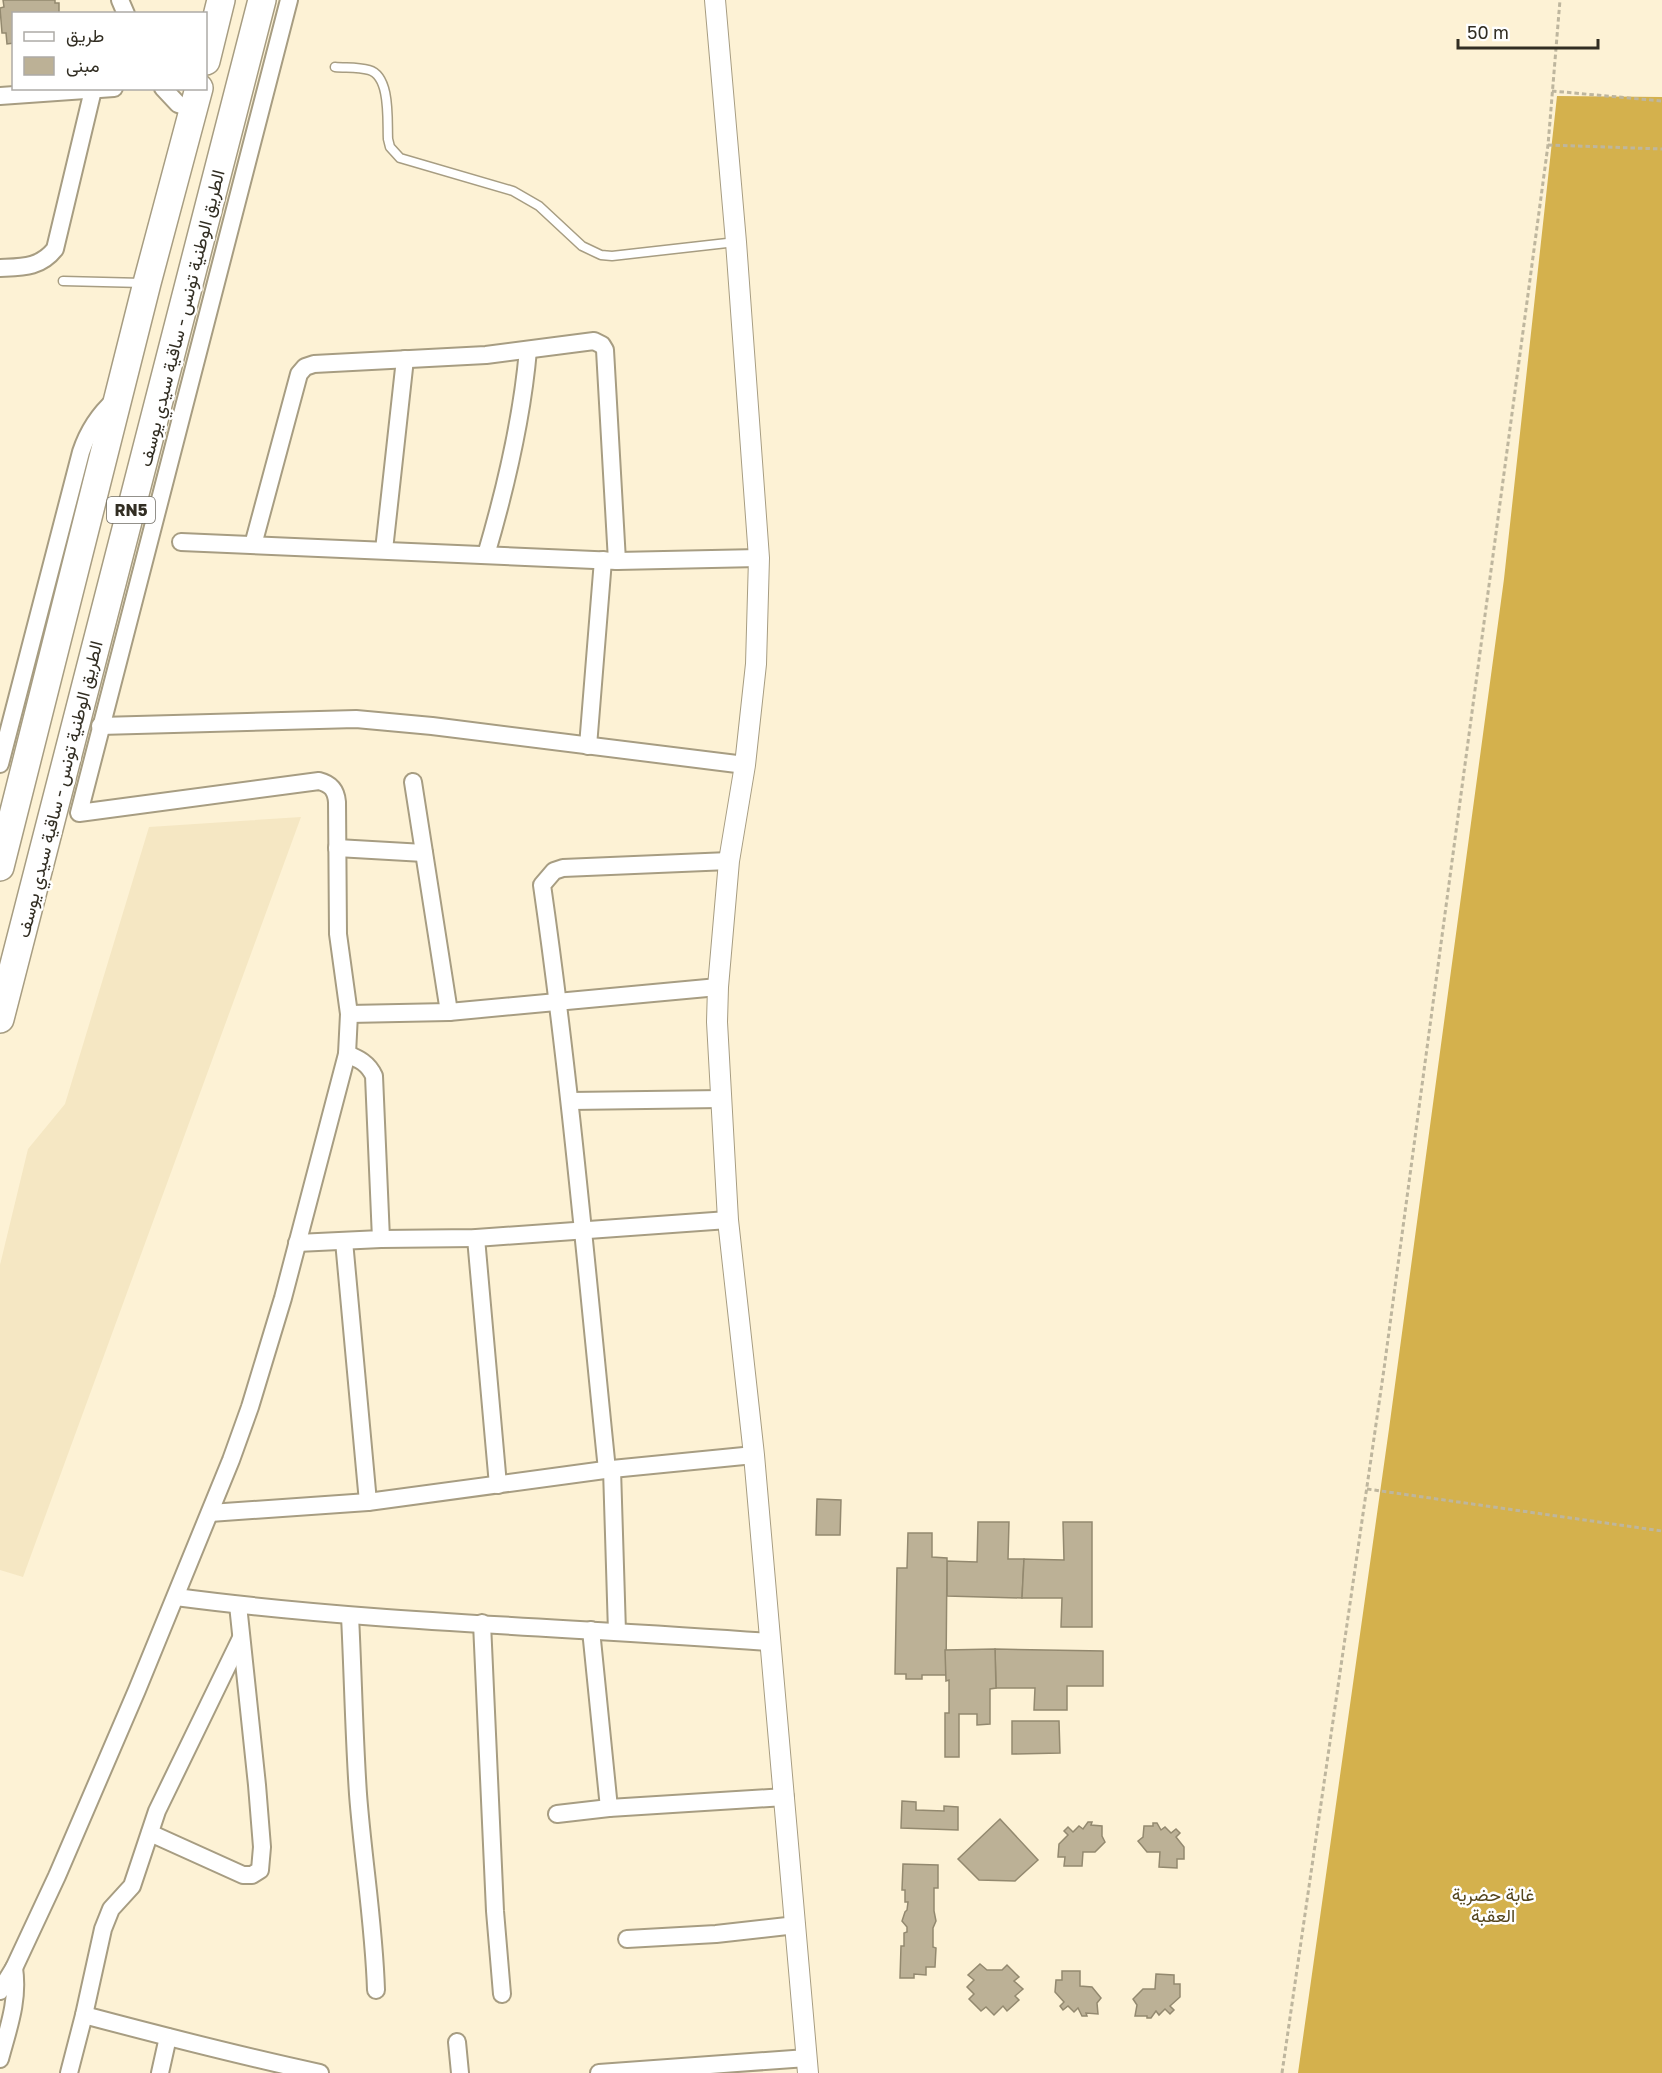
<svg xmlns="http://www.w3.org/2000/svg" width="1662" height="2073" font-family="'Golos Text',Vazirmatn,sans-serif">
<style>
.built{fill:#f5e7c3}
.forest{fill:#d4b14d}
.building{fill:#bcb196;stroke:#93896f;stroke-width:1.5}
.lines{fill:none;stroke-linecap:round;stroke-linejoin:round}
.service-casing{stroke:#a79d82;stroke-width:11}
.minor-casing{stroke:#a79d82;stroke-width:20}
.tertiary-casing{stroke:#a79d82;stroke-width:22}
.trunk-casing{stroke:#a79d82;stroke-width:30}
.path{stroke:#beb69e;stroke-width:3;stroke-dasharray:4.5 3;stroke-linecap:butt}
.service{stroke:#fff;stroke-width:8}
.minor{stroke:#fff;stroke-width:16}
.tertiary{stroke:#fff;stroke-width:20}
.trunk{stroke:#fff;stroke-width:27}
.labels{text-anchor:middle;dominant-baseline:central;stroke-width:5;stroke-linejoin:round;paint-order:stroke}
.shield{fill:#fff;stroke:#706d65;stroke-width:1.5}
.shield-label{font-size:16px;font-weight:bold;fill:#322e23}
.street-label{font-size:18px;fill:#322e23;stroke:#fff}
.park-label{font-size:18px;fill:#54451c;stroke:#fff}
</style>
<rect width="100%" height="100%" fill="#fdf2d5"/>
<polygon class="built" points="301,817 23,1577 0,1570 0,1265 28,1149 65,1104 149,827"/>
<polygon class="forest" points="1557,96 1662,97 1662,2073 1298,2073 1389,1429 1504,579"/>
<g class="building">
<polygon points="3,0 55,0 55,3 59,3 59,14 14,14 14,43 7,44 6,33 2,33 0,8 4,7"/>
<polygon points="817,1499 841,1500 840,1535 816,1535"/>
<polygon points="978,1522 1009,1522 1008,1559 1024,1559 1022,1598 947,1596 947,1561 977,1562"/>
<polygon points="1063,1522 1092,1522 1092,1627 1061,1627 1062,1598 1022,1598 1024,1559 1064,1560"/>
<polygon points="908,1533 932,1533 932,1557 947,1558 946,1675 922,1675 922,1679 906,1679 906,1674 895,1674 897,1568 907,1568"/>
<polygon points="995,1649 1103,1651 1103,1686 1067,1686 1067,1710 1034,1710 1035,1688 996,1688"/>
<polygon points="995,1649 996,1688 990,1689 990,1724 977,1725 977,1714 959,1714 959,1757 945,1757 945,1713 949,1713 949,1680 946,1681 945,1650"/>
<polygon points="1012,1721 1059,1721 1060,1753 1012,1754"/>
<polygon points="902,1801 916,1802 916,1810 944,1811 944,1806 958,1807 958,1830 901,1828"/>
<polygon points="1000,1819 1038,1860 1015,1881 979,1880 958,1859"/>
<polygon points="1088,1822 1092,1822 1091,1825 1102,1826 1102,1836 1105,1842 1095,1852 1083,1852 1082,1866 1064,1866 1065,1857 1058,1857 1059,1844 1068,1835 1064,1831 1068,1827 1073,1832 1079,1826 1083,1829"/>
<polygon points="1153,1823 1157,1823 1161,1830 1165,1827 1171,1833 1176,1829 1180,1833 1176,1837 1184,1847 1184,1859 1177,1859 1177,1868 1159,1867 1160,1852 1147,1852 1138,1841 1143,1837 1144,1826 1153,1826"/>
<polygon points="903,1864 938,1865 938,1888 934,1888 934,1911 936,1921 933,1928 933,1947 936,1948 935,1967 926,1967 926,1975 914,1974 914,1978 900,1978 901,1946 904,1946 904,1933 907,1932 907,1927 902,1921 905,1912 907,1910 908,1902 905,1902 905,1890 902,1890"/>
<polygon points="980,1964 987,1970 1002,1970 1007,1965 1019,1977 1014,1981 1023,1989 1015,1996 1019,2000 1007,2011 1003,2006 994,2015 986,2007 981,2011 969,1999 974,1994 967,1987 974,1980 968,1975"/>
<polygon points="1062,1971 1080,1971 1080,1986 1092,1987 1101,1998 1097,2003 1098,2014 1086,2013 1087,2016 1082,2016 1078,2008 1074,2012 1068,2006 1063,2010 1060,2006 1064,2002 1055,1992 1056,1980 1062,1980"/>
<polygon points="1156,1974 1174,1975 1174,1984 1180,1984 1180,1997 1170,2006 1174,2010 1170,2014 1165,2009 1159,2015 1156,2011 1151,2018 1147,2018 1147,2016 1135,2016 1137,2005 1133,1999 1143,1989 1155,1989"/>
</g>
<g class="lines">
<g class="service-casing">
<g id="service">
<path d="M335 67C346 68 358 67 369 70 391 76 387 121 388 139L390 147 400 158 513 191 539 206 582 246 601 255 612 256 736 242"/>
<polyline points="63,281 143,283"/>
</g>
</g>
<g class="minor-casing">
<g id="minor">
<polyline points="120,0 126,14"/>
<polyline points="163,88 178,104 193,109"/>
<polyline points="0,96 114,88"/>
<path d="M0 268C22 267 40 268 55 249L93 90"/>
<polyline points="181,542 617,561 759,558"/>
<polyline points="253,545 299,374 305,367 314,364 486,355 594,341 602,345 605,350 617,561"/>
<polyline points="384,550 405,359"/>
<path d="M486 555C506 487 522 420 528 350"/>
<polyline points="100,726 356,719 432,726 745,765"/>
<polyline points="588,746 603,560"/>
<path d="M0 764 81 452C88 431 98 415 115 400"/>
<polyline points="413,782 449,1012"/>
<polyline points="337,848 424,853"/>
<polyline points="349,1014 449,1012 718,987"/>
<polyline points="570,1101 722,1099"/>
<polyline points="476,1238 498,1485"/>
<polyline points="381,1239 476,1238 728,1220"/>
<polyline points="344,1241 368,1502"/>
<path d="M297 1243 381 1239 374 1076C368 1063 359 1059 347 1054"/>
<polyline points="612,1469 617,1632"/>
<path d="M607 1470C587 1275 570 1079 542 885L554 871 563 868 729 861"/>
<polyline points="210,1513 368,1502 612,1469 754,1455"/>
<path d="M176 1597C373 1623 572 1627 769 1642"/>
<path d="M350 1616C353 1675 354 1735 358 1794 363 1860 374 1924 376 1990"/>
<polyline points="482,1623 495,1911 502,1994"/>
<polyline points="591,1630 609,1808"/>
<polyline points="557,1814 609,1808 785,1797"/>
<polyline points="150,1833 243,1875 252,1875 260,1870 262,1847 257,1785 238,1605"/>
<polyline points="627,1939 716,1934 796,1925"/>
<path d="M0 1991 14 1968 57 1876 137 1690 231 1460 250 1407 283 1298 347 1054 349 1014 338 934 337 802C336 790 331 784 319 781L79 813 289 0"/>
<path d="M84 2015C163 2036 241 2056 320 2073"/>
<polyline points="457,2042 460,2073"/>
<path d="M0 2059C8 2029 19 2000 14 1968"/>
<polyline points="69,2073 84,2015 103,1929 111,1909 132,1886 157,1811 241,1638"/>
<polyline points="160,2073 168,2037"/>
<polyline points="599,2073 807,2058"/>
</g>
</g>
<g class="tertiary-casing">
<polyline id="tertiary" points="715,0 736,242 759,558 756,664 745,765 729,861 718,987 717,1022 728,1220 754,1455 808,2073"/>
</g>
<g class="trunk-casing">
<g id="trunk">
<polyline points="206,61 221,0"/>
<polyline points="0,867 147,283 199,88"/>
<polyline points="0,1019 262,0"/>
</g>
</g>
<g class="path">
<polyline points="1552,91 1662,101"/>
<polyline points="1548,145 1662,149"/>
<polyline points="1367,1489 1662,1531"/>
<polyline points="1282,2073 1384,1369 1548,145 1560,0"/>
</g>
<use href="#service" class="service"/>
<use href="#minor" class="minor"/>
<use href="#tertiary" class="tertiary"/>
<use href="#trunk" class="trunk"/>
</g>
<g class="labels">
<rect class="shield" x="107" y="497" width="48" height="26" rx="4.5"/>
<g class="shield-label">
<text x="131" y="510">RN5</text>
</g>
<g class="street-label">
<text transform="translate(181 318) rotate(-76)">الطريق الوطنية تونس - ساقية سيدي يوسف</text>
<text transform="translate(59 789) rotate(-76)">الطريق الوطنية تونس - ساقية سيدي يوسف</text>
</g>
<g class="park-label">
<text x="1493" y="1894">غابة حضرية<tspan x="1493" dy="21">العقبة</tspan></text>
</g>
</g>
<rect x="12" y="12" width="195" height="78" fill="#ffffff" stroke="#adaba7" stroke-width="1.5"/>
<rect x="24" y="32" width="30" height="9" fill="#ffffff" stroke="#adaba7" stroke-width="1.5"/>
<text x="66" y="42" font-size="18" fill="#322e23">طريق</text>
<rect x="24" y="57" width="30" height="18" fill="#bcb196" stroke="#adaba7" stroke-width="1.5"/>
<text x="66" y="72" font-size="18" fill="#322e23">مبنى</text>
<path d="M1458 39v9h140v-9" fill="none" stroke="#322e23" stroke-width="3"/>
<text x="1467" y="39" font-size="18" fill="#322e23" stroke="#ffffff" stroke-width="4.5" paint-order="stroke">50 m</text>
</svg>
